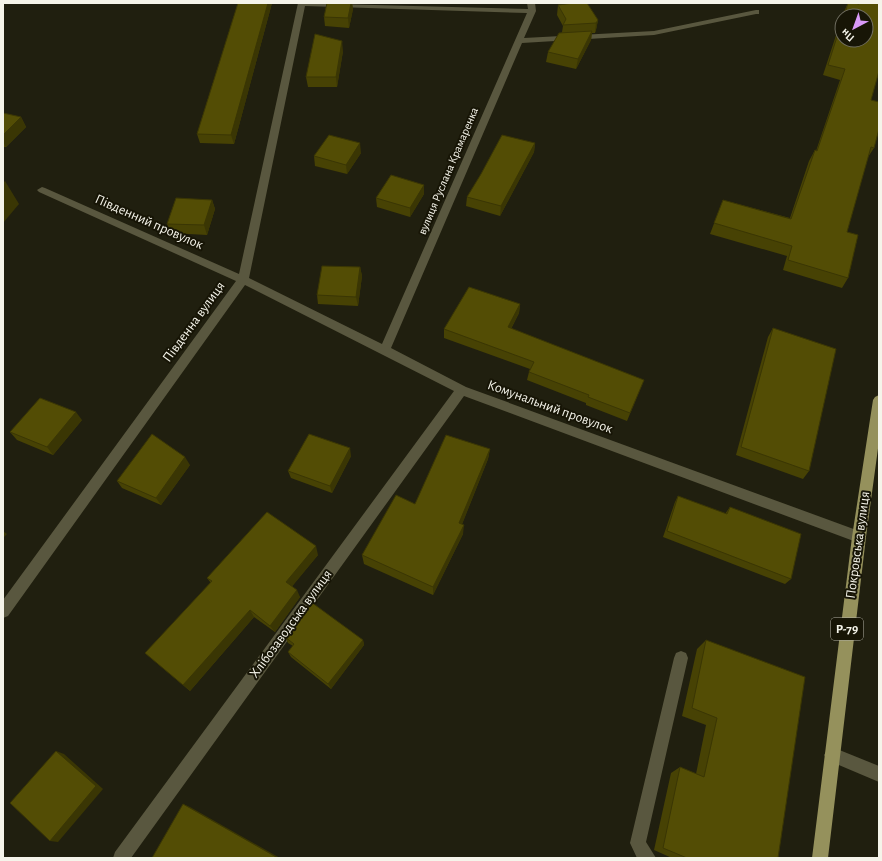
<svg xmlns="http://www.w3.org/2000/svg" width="882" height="861" font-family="'Alegreya Sans',sans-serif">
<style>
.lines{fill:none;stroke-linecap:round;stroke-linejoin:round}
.lane{fill:#59573f;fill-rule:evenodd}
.street{fill:#59573f;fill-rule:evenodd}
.primary{fill:#95915c;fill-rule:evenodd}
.wall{fill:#474204}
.shaded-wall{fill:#3a3604}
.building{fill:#534d05;stroke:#3a3604}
.labels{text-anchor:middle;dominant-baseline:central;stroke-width:4;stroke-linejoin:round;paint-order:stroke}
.far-street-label{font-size:12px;fill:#f5f4ea;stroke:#171506}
.shield{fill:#171506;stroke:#b2b1a6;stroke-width:1}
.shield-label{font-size:13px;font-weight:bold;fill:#f5f4ea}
.street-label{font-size:14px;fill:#f5f4ea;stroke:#171506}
</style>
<rect width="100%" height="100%" fill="#201f0f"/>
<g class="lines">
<g class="lane">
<polygon points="681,651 686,653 688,658 646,842 656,858 637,858 630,843 674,658 676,653"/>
<polygon points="832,747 879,766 879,782 827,760 824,755 827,750"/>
</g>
<path class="street" d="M298 3 528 9 527 3H535L536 11 524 38 654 31 756 10H759V14H756L654 35 522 43 391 348 466 387 859 531 864 533 866 537 864 541 859 543 464 396 131 858H113L115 852 454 391 245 285 8 616 3 618V600L236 281 39 192 37 190 42 187 45 188 239 274ZM305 6 527 13 382 344 249 278Z"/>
<polygon class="primary" points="879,395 879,441 866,537 828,858 812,858 852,537 873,400 875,397"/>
</g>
<g class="wall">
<polygon points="238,3 272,3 234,144 200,143 197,134"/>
<polygon points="327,3 352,3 353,9 349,28 325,26 324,17"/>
<polygon points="848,3 854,3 859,4 860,3 879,3 879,71 871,100 879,102 879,129 874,148 868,157 847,232 858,235 848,278 842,288 783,270 787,256 710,234 723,200 790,218 809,161 815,150 816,151 840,80 823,75 842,17 842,40 866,40 866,16 842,16"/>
<polygon points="558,5 598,20 596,30 595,33 592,33 591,40 576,69 546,62 548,52 562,32 563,26 557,15"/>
<polygon points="343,51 337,87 308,87 306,77"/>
<polygon points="3,113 21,117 26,127 6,147 3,147"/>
<polygon points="535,143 534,152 500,216 466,206 467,197"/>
<polygon points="361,153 347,174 315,166 314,156"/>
<polygon points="424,194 410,217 377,207 376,198"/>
<polygon points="212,200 215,209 207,235 171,233 167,224"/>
<polygon points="360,267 362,276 358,306 318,304 317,295"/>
<polygon points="520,304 519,313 511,329 644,380 627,421 586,405 586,403 527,380 529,372 530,369 444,338 444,329"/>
<polygon points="773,328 809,471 803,479 736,455 768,337"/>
<polygon points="82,420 53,455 17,440 10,432"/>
<polygon points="490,449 488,459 462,524 463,534 433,595 364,564 362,555 415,504"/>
<polygon points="351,456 332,493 291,478 288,471"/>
<polygon points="190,465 161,505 122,488 117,481"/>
<polygon points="678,496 725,514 730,507 791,579 785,584 663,537 675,502"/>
<polygon points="318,555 292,586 300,597 275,632 254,617 190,691 145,653 211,583 207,578"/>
<polygon points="285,637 363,640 364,645 331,689 291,657 288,652 293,646 288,643"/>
<polygon points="706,640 778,858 672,858 654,850 671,773 680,767 696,774 706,725 682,716 697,649"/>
</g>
<g class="shaded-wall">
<polygon points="268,3 272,3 234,144 231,135"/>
<polygon points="351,3 352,3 353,9 349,28 348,18"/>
<polygon points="598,20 596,30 595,33 596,23"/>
<polygon points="592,31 591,40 576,69 578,59"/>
<polygon points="342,41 343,51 337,87 336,77"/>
<polygon points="21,117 26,127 6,147 3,142 3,135"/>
<polygon points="360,143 361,153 347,174 346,165"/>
<polygon points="535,143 534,152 500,216 501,206"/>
<polygon points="5,181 19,204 3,223 3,183"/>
<polygon points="424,185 424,194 410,217 410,208"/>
<polygon points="212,200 215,209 207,235 204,225"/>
<polygon points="360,267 362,276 358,306 356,297"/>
<polygon points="520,304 519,313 507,336 508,327"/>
<polygon points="76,412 82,420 53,455 47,447"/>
<polygon points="350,448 351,456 332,493 330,486"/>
<polygon points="490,449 488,459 459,532 459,523"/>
<polygon points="185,457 190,465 161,505 156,498"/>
<polygon points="464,525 463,534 433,595 433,587"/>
<polygon points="3,531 7,534 3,538"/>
<polygon points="316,546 318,555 290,589 286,582"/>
<polygon points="297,590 300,597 275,632 270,626"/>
<polygon points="250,610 254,617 190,691 183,685"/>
<polygon points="363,640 364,645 331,689 328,684"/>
<polygon points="56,751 64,754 103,789 58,842 50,841"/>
<polygon points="183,804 190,807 280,858 278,858"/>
</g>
<g class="building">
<polygon points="238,3 268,3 231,135 197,134"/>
<polygon points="327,3 351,3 348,18 324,17"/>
<polygon points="574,3 587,3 598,20 596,23 563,25 566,19 558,5"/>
<polygon points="848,3 854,3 859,4 860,3 879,3 879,71 871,100 879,102 879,129 874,148 871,147 847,232 858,235 848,278 788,260 792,246 714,223 723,200 791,219 815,150 817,151 845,69 828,65 842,21 842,40 866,40 866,16 844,16"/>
<polygon points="592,31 578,59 548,52 559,33"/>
<polygon points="315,34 342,41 336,77 306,77"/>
<polygon points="3,113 21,117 3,135"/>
<polygon points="329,135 360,143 346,165 314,156"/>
<polygon points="502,135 535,143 501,206 467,197 481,174"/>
<polygon points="391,175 424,185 410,208 376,198"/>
<polygon points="176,198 212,200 204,225 167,224"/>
<polygon points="322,266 360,267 356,297 317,295"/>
<polygon points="469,287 520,304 508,327 644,380 630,413 588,397 589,395 529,372 534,362 444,329"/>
<polygon points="773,328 836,349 809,471 741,447"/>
<polygon points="40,398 76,412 47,447 10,432"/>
<polygon points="152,434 185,457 156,498 117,481"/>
<polygon points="309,434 350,448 330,486 288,471"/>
<polygon points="446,435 490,449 459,523 464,525 433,587 362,555 396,495 415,504"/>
<polygon points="678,496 727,514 730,507 801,534 791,579 667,531"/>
<polygon points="267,512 316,546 286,582 297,590 270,626 250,610 183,685 145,653 212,581 207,578"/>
<polygon points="311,602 363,640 328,684 288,652 294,644 285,637"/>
<polygon points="706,640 805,677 778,858 687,858 663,848 680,767 704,777 717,718 692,708"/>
<polygon points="56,751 96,786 50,841 10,803"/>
<polygon points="183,804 278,858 152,858"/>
</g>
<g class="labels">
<g class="far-street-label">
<text transform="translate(448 171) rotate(-67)">вулиця Руслана Крамаренка</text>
</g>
<rect class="shield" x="831" y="618" width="32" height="22" rx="3"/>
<g class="shield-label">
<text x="847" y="629">Р-79</text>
</g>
<g class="street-label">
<text transform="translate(149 222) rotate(24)">Південний провулок</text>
<text transform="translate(194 322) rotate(-54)">Південна вулиця</text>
<text transform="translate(550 407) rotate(20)">Комунальний провулок</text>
<text transform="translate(858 545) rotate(-82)">Покровська вулиця</text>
<text transform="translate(291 624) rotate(-54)">Хлібозаводська вулиця</text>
</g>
</g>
<rect width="882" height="861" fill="none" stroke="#f5f4ea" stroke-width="8"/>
<g transform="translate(854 28) rotate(221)"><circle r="19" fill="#171506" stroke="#706e61"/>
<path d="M0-3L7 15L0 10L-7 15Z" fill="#d99af8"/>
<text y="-6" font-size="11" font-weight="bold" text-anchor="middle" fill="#f5f4ea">Пн</text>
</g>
</svg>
